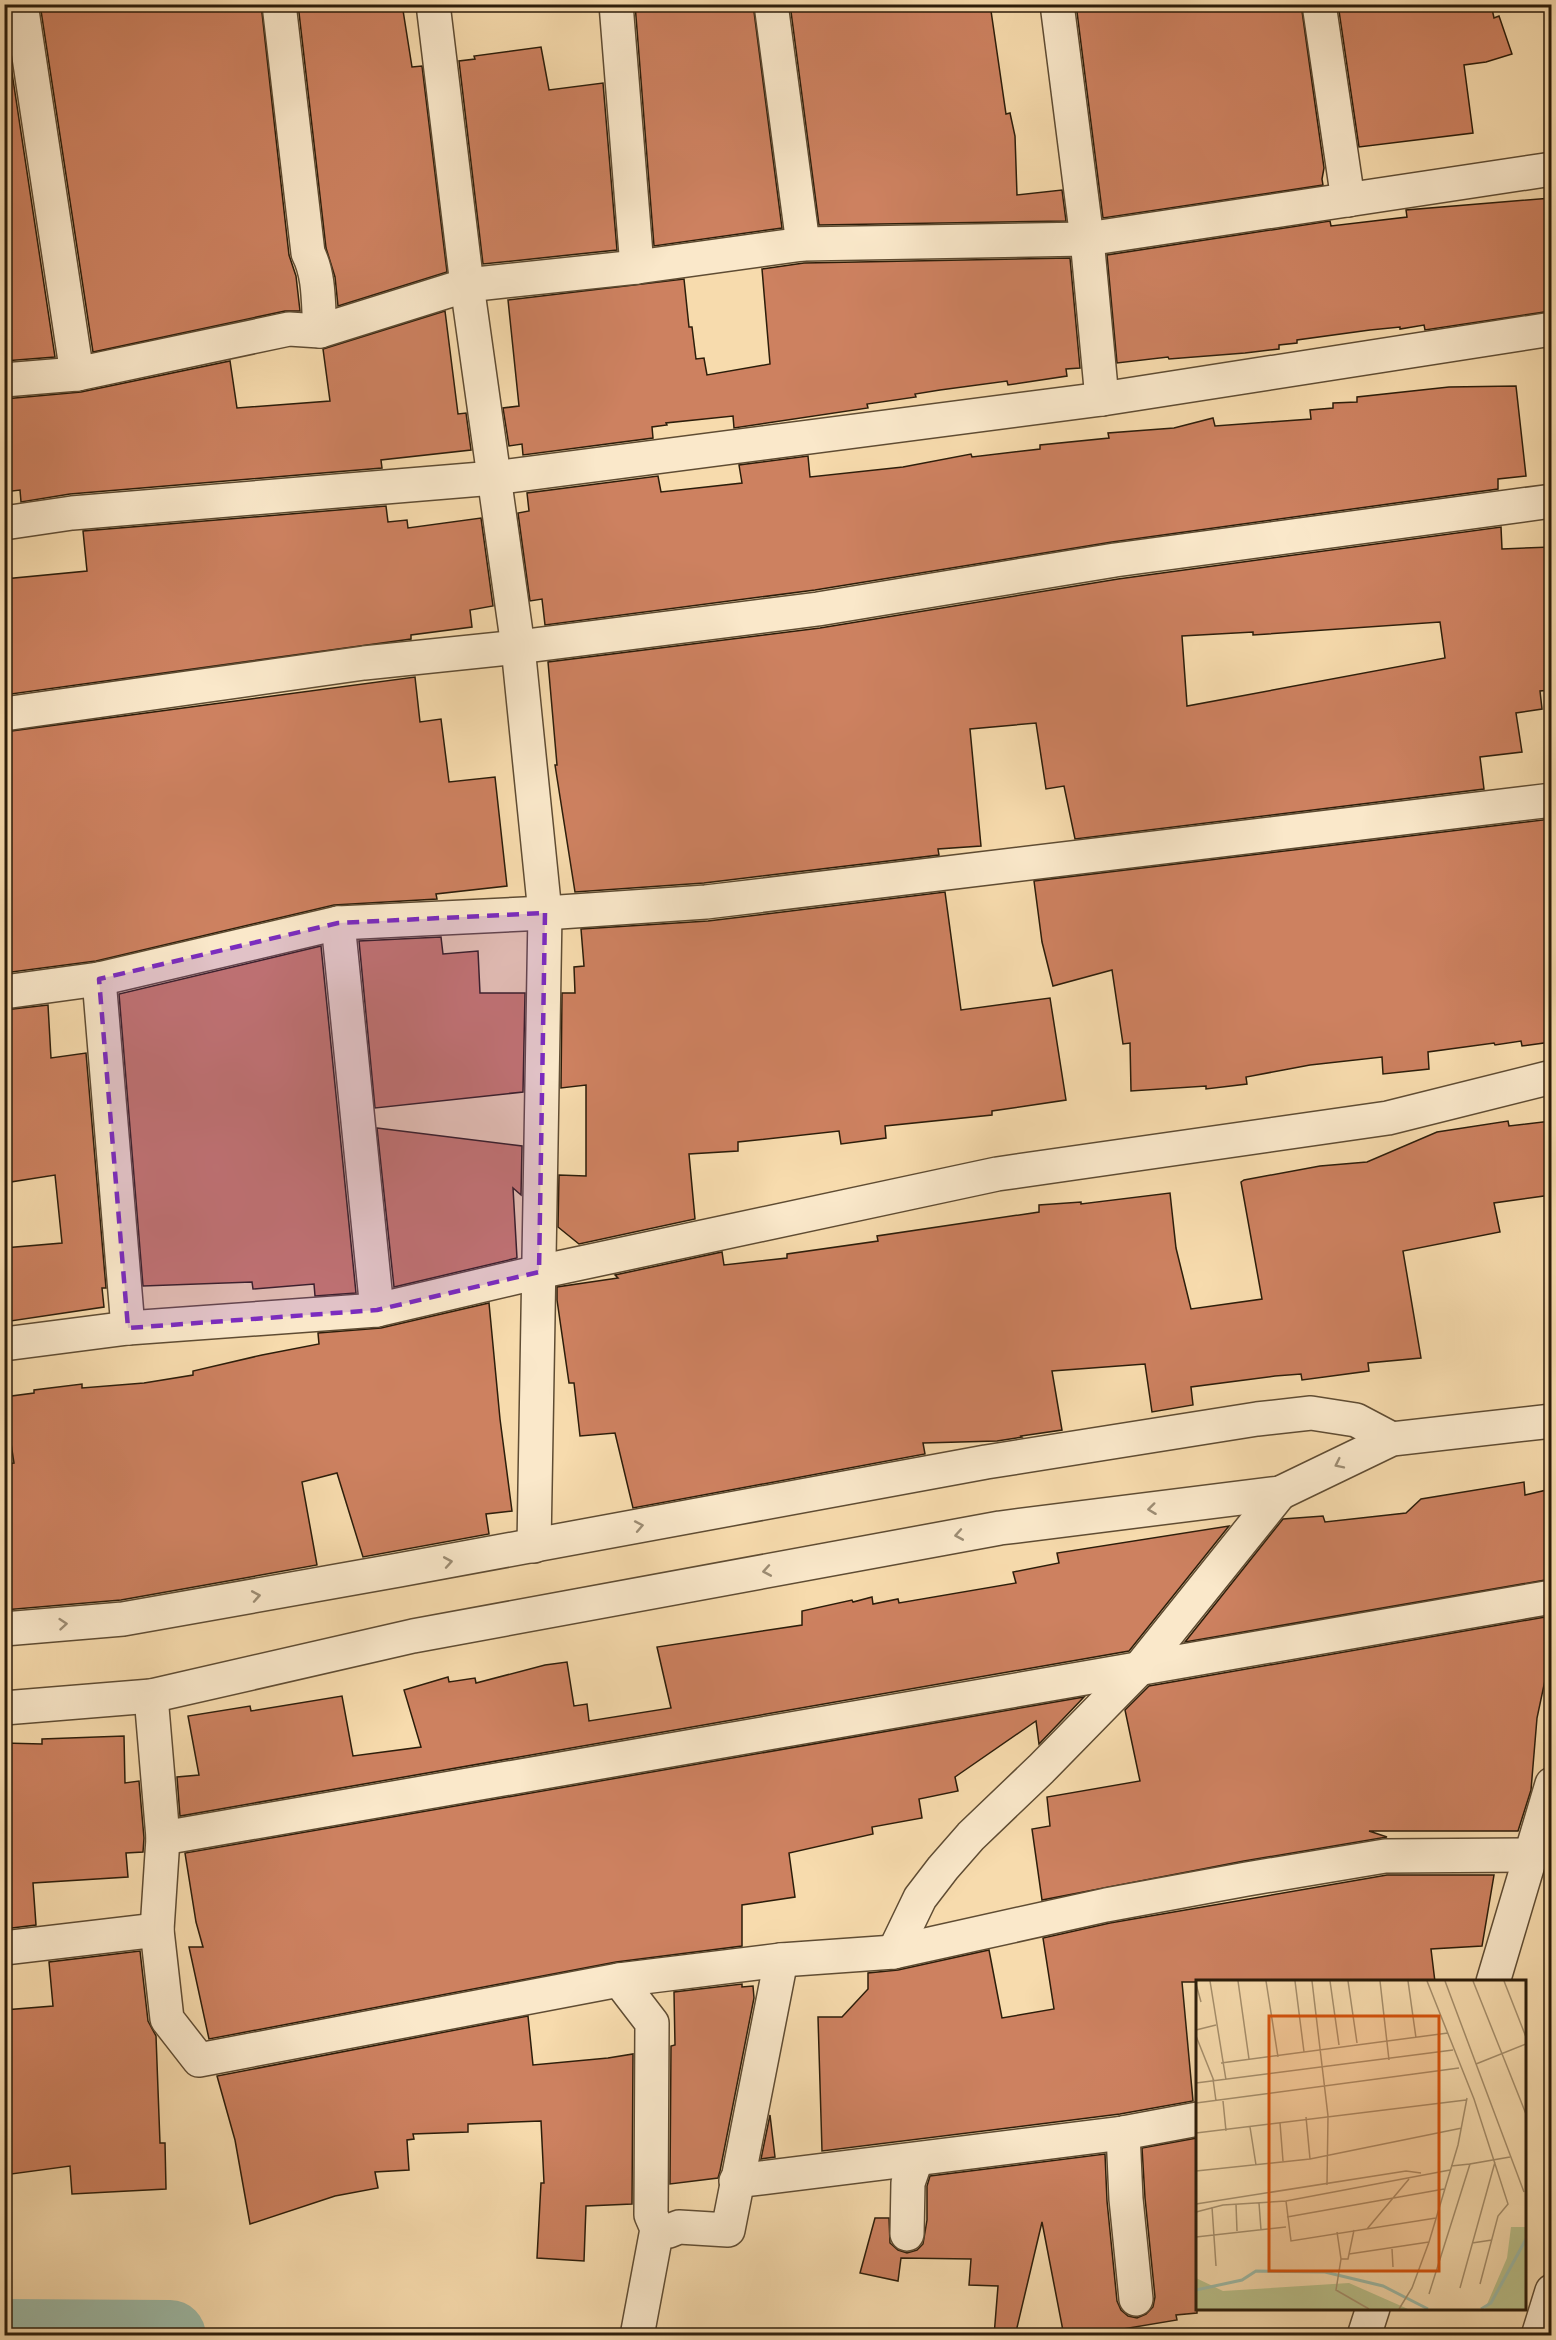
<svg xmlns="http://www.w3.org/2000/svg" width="1556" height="2340" font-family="Vollkorn,serif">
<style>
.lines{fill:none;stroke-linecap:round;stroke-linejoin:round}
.river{stroke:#9dbba8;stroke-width:72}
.building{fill:#cd8160;stroke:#2c1d0a;stroke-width:1.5;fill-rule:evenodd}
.street-casing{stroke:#5f4c33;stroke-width:36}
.street{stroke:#fae8ca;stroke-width:33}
.oneway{stroke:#9d8d74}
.marked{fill:#7b2cbf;fill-opacity:0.2;stroke:#7b2cbf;stroke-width:4.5;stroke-dasharray:12 8;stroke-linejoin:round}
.inset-river{fill:none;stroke:#9dbba8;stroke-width:3}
.inset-road{fill:none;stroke:#a68f6c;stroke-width:1.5}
.view{fill:#d5530c;fill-opacity:0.15;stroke:#d5530c;stroke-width:3}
.inset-edge{fill:none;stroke:#2c1d0a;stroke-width:3}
</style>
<rect width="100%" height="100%" fill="#f7dbad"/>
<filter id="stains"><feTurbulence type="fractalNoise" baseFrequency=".00333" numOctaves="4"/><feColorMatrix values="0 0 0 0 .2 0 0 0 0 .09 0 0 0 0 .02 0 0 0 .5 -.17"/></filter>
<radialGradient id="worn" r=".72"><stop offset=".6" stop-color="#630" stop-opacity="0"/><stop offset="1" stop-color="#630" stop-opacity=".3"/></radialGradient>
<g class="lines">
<polyline class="river" points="4,2335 170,2336"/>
</g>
<g class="building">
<polygon points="40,4 261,4 289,255 296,276 300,311 285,311 93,352"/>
<polygon points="298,4 402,4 412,67 422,66 447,272 338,306 335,277 326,248"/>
<polygon points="635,4 663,4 664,9 711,4 753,4 782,228 654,246"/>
<polygon points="790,4 990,4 1006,114 1010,113 1015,136 1017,195 1062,190 1066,221 819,225"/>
<polygon points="1076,4 1301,4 1324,168 1322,179 1323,185 1103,218"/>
<polygon points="1338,4 1491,4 1494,18 1499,16 1512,54 1486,62 1464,65 1473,133 1359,147"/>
<polygon points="4,20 55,357 4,361"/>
<polygon points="541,47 549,90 603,83 617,250 483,264 459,61 475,59 474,56"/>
<polygon points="1551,198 1551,311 1425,330 1424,325 1400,329 1400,327 1370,330 1297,340 1297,343 1279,345 1279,349 1245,353 1169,359 1168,357 1117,363 1107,255 1330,221 1331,226 1407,217 1406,210"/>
<polygon points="1070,258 1080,368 1066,369 1067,376 1008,385 1007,381 940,390 915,394 916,397 867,404 868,408 734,428 733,416 666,423 667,425 652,427 653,438 523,455 522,444 509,446 503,408 519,406 508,300 684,279 689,327 692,327 696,359 704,358 707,375 770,364 762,269 804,263"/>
<polygon points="445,311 458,414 466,413 471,450 381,460 382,468 70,494 21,502 20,490 4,492 4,399 81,392 230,361 237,408 330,401 323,349"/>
<polygon points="1516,386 1526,476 1498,479 1498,489 1112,542 815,590 545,625 542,599 530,601 518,513 529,511 527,493 658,476 661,492 742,483 739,465 808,456 810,477 903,467 971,454 972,457 1040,449 1040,445 1109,438 1108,433 1174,428 1213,418 1215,426 1311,419 1310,410 1333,408 1333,403 1357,402 1357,397 1449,387"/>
<polygon points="386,506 388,522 407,520 408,528 481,518 493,606 470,610 472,627 411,635 411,639 4,695 4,579 87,571 83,531"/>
<path d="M1501 527 1502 549 1551 547V690L1540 691 1542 709 1516 713 1522 752 1480 757 1484 789 1075 839 1064 786 1046 789 1036 723 970 729 981 846 938 849 939 855 704 883 575 892 555 765H557L548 662 820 628 1118 579ZM1440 622 1445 658 1187 706 1182 636 1253 632V635Z"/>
<polygon points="415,677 420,722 441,719 449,782 495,777 507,886 436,894 437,899 334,905 96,961 4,973 4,732"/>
<polygon points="1551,819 1551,1042 1522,1046 1521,1041 1495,1045 1494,1043 1428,1052 1429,1069 1383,1074 1382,1057 1310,1065 1246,1077 1247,1084 1206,1089 1206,1086 1131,1091 1130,1043 1123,1044 1112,970 1053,986 1042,942 1034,881"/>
<polygon points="945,892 961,1010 1050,998 1066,1100 992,1111 992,1115 885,1126 886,1138 841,1144 839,1131 738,1142 738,1151 689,1154 695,1219 579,1244 558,1227 559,1175 586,1176 586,1085 561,1088 562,993 575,993 574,967 584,966 581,929 708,921"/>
<polygon points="441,937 443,954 478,951 480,993 525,993 523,1092 375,1108 359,941"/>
<polygon points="321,946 356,1293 315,1296 314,1284 253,1289 252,1282 143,1286 119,994"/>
<polygon points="48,1005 51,1058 86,1053 106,1288 102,1288 104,1307 4,1322 4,1248 62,1243 55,1175 4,1183 4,1010"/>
<polygon points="1508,1121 1509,1126 1551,1121 1551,1195 1494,1203 1500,1232 1403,1251 1421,1358 1368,1363 1369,1371 1302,1380 1301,1374 1275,1376 1191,1387 1193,1405 1152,1412 1145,1364 1052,1371 1062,1430 1021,1436 1022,1437 997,1441 923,1443 925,1454 633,1508 615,1433 580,1436 574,1383 569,1383 557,1300 557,1287 618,1278 615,1275 722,1252 724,1265 787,1258 787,1254 878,1241 877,1236 1039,1212 1039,1205 1081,1202 1081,1204 1170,1193 1176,1248 1191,1309 1262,1299 1241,1182 1244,1180 1320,1166 1367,1162 1437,1132"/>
<polygon points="377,1128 522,1146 521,1195 513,1188 517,1258 394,1287"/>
<polygon points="489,1303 500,1419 512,1511 486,1514 489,1534 363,1557 337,1473 302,1482 317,1565 121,1600 4,1610 4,1464 14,1463 4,1397 34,1393 34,1390 82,1384 82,1388 144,1383 193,1375 193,1371 262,1355 319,1344 318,1333 381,1328"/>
<polygon points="1524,1482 1525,1495 1551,1489 1551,1579 1185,1642 1283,1519 1323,1516 1325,1522 1406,1513 1421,1499"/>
<polygon points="1229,1526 1129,1651 180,1816 177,1777 199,1775 188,1716 250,1706 251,1711 342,1696 353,1756 421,1747 404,1690 448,1677 449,1682 475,1678 476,1683 545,1665 567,1662 574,1706 587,1704 589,1721 671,1708 657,1647 802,1625 802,1611 852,1600 853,1602 872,1597 873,1604 898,1599 899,1603 1016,1583 1013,1572 1059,1563 1057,1553"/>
<polygon points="1551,1616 1551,1652 1537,1718 1531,1790 1518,1831 1369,1831 1387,1837 1244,1861 1042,1900 1032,1829 1050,1826 1047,1797 1140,1781 1125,1710 1149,1686"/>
<polygon points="1084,1697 1039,1744 1036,1721 955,1777 958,1791 919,1799 922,1818 872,1827 873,1834 789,1853 795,1897 742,1905 742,1946 616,1962 209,2039 189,1947 203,1947 196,1922 185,1853"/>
<polygon points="124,1736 125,1783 139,1781 144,1838 143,1852 126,1853 128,1877 33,1883 36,1925 4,1929 4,1816 9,1815 4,1743 42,1744 42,1739"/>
<polygon points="1387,1875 1494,1875 1482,1946 1431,1949 1435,1982 1182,1982 1193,2101 1120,2114 822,2151 818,2017 842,2017 868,1989 868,1973 898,1970 989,1950 1002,2018 1054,2009 1043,1938 1110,1923"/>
<polygon points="140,1951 148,2021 156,2036 160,2143 165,2143 166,2189 72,2194 70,2166 4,2175 4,2010 53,2006 49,1962"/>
<polygon points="742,1984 742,1987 753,1986 754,1998 720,2171 718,2178 670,2184 671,2046 675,2045 674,1992"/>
<polygon points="528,2016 533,2065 608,2058 633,2054 632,2204 586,2206 584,2261 537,2258 541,2183 544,2183 541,2121 468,2124 468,2132 413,2134 414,2139 407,2140 409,2170 375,2172 378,2188 335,2196 250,2224 235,2140 217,2076"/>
<polygon points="770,2115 775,2157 761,2159"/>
<polygon points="1197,2138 1197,2313 1176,2315 1177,2320 1081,2336 1064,2336 1042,2222 1015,2336 994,2336 998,2286 969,2285 971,2259 901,2258 898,2281 860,2273 875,2218 889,2218 890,2243 898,2250 907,2253 917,2250 923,2244 927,2220 927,2186 930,2176 1105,2154 1107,2201 1117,2301 1121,2310 1128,2316 1137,2318 1146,2314 1153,2307 1155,2297 1145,2198 1142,2148"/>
</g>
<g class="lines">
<g class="street-casing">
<g id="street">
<polyline points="21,4 77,374"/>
<path d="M279 4 308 253C320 276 318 305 320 331"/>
<polyline points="433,4 467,285 518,647 545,913 534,1546"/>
<polyline points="616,4 637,267"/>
<polyline points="771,4 803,244"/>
<polyline points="1057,4 1087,239 1102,399"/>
<polyline points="1319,4 1348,200"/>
<polyline points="4,380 77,374 289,329 320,331 467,285 637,267 803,244 1087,239 1552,169"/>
<polyline points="4,523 72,513 494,478 1102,399 1552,329"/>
<polyline points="4,714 364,663 518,647 818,609 1115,560 1552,501"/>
<polyline points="338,923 377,1310"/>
<polyline points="99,979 128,1328"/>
<polyline points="4,992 99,979 338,923 545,913 706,902 1552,800"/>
<polyline points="4,1344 128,1328 377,1310 539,1272 997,1174 1388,1118 1552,1077"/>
<polyline points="4,1629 123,1619 399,1570 986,1462 1257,1419 1311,1413 1356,1420 1392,1439"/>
<polyline points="151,1696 163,1838 157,1930 167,2019 199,2060 619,1980 781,1960 894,1952 1106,1905 1247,1879 1385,1856 1531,1855"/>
<polyline points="4,1708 151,1696 413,1636 1000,1528 1280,1493 1392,1439 1552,1421"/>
<polyline points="163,1838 1552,1597"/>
<polyline points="4,1948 157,1930"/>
<polyline points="894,1952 920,1898 943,1868 971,1836 1041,1769 1138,1670 1280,1493"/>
<polyline points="619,1980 652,2023 651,2215 657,2229 637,2336"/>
<polyline points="1493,1982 1552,1784"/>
<polyline points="1123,2133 1126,2199 1136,2299"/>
<polyline points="736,2181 1123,2133 1198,2119"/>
<polyline points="657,2229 669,2231 679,2227 728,2230 781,1960"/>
<polyline points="907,2234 908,2183 916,2160"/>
<polyline points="1364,2336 1373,2308"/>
<polyline points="1538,2336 1552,2291"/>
</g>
</g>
<use href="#street" class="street"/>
</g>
<defs><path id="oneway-chevron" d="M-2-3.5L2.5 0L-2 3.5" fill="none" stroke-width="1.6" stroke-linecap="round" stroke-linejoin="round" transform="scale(1.5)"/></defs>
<g class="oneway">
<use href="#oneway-chevron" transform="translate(1339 1464) rotate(154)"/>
<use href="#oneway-chevron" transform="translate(1152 1509) rotate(173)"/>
<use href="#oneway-chevron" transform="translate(639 1526) rotate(-11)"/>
<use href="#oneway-chevron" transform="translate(959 1535) rotate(170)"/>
<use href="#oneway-chevron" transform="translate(448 1562) rotate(-10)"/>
<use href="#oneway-chevron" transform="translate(767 1571) rotate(170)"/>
<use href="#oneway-chevron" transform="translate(256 1596) rotate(-10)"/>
<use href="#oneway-chevron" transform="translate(63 1624) rotate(-5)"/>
</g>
<path class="marked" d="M545 913 539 1272 377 1310 128 1328 99 979 338 923Z"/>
<g transform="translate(1196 1980)">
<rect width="330" height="330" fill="#f7dbad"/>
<path d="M315 247H330V329H289L311 278ZM0 298 27 311 153 303 212 329H0Z" fill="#bac18b"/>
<path class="inset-river" d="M0 310 46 300 60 291 129 292 187 306 232 329M285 329 295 323 330 259"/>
<path class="inset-road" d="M14 1 30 100M42 1 53 79M70 1 82 77M99 1 108 72M116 1 132 136 131 205M134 1 143 65M152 1 161 63M184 1 193 80M212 1 220 58M231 1 278 119 312 224 302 236 284 304M249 1 328 212M277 1 330 134M308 1 330 57M0 4 5 22M0 50 20 45M0 56 18 101M25 83 252 53M280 84 330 64M17 99 20 121M0 103 257 70M27 121 30 151M0 123 263 88M110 137 114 179M84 143 87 181M54 147 60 185M0 153 270 120M255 186 274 184M0 191 114 179 266 148M90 221 95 261 240 238M63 223 65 250M0 224 210 191 225 193M40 224 41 251M16 227 20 286M0 232 27 225 90 221 254 190M91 237 248 209M171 249 213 199M141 252 145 279 140 310 173 329M0 257 90 247M276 263 296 260M196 269 197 287M153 274 233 262M145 279H152L158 250M264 308 299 182M233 314 274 184 314 177M203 329 216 308 233 262 262 165 271 118"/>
<path class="view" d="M73 36H243V291H73Z"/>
<rect width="330" height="330" class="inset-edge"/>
</g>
<rect width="1556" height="2340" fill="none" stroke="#f7dbad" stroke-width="24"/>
<rect x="6" y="6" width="1544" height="2328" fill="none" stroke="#2c1d0a" stroke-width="3"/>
<rect x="12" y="12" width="1532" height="2316" fill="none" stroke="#2c1d0a" stroke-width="1.5"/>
<rect width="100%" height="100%" filter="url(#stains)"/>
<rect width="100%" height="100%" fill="url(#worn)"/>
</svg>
